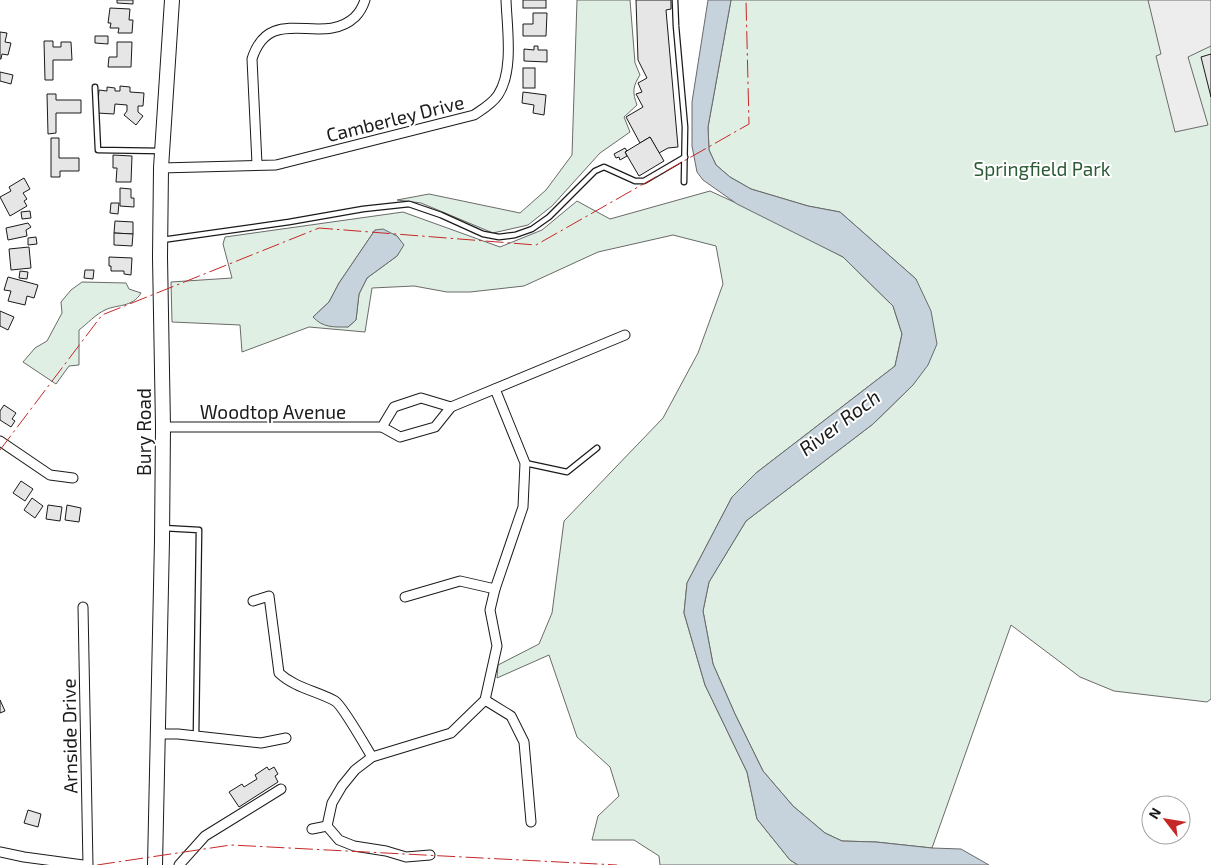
<svg xmlns="http://www.w3.org/2000/svg" width="1211" height="865" font-family="'Exo 2',sans-serif">
<style>
.green{fill:#e0efe3;stroke:#6a6a6a;fill-rule:evenodd}
.parking{fill:#ededed;stroke:#6a6a6a}
.water{fill:#c6d2dc;stroke:#6a6a6a}
.building{fill:#e6e6e6;stroke:#1a1a1a}
.lines{fill:none;stroke-linecap:round;stroke-linejoin:round}
.service-casing{stroke:#1a1a1a;stroke-width:7}
.minor-casing{stroke:#1a1a1a;stroke-width:11}
.secondary-casing{stroke:#1a1a1a;stroke-width:16}
.service{stroke:#fff;stroke-width:4.5}
.minor{stroke:#fff;stroke-width:9}
.secondary{stroke:#fff;stroke-width:14}
.power{stroke:#c62828;stroke-width:1;stroke-dasharray:18 4 2.5 4;stroke-linecap:butt}
.labels{text-anchor:middle;dominant-baseline:central;stroke-width:4;stroke-linejoin:round;paint-order:stroke}
.street-label{font-size:19px;fill:#1a1a1a;stroke:#fff}
.park-label{font-size:19px;fill:#2b5a34;stroke:#fff}
.water-label{font-size:20px;font-style:italic;fill:#1a1a1a;stroke:#fff}
</style>
<rect width="100%" height="100%" fill="#fff"/>
<g class="green">
<path d="M577 0H630L635 63 640 75C633 86 632 92 637 105L624 117 630 132 600 153 552 206 528 225 493 233 421 203 397 200 429 194 520 213 546 190 572 155Z"/>
<polygon points="731,0 1211,0 1211,699 1207,702 1114,691 1080,677 1011,625 932,848 876,842 842,841 825,833 793,806 763,771 735,714 713,664 703,611 709,582 746,521 873,424 913,385 916,279 840,212 808,206 751,189 730,177 716,165 709,150 708,127"/>
<path d="M710 191 775 221 843 257 893 306 902 334 895 366 756 473 732 497 687 583 684 613 705 685 747 772 757 819 790 860 798 865H660L659 856 634 840H592L598 816 619 796 610 767 577 737 549 655 497 678 498 665 539 644 552 613 564 521 663 418 698 353 723 284 716 246 673 235 598 252 524 286 470 292H447L414 286 372 288 365 332 309 327 242 352 240 325 172 322 171 282 232 278 223 244 225 237 403 212 500 247 542 230 577 201 610 219ZM375 230 397 236 403 245 397 256 367 278 359 294 356 320 348 327 313 317 329 302 339 283Z"/>
<path d="M82 282 126 283 129 289 141 293C132 308 117 304 105 310 96 314 87 324 79 330V365L69 366 56 384 23 362 35 348 47 341 62 313 61 302 71 290Z"/>
</g>
<polygon class="parking" points="1148,0 1211,0 1211,46 1188,57 1208,125 1175,132 1156,56 1161,54"/>
<g class="water">
<polygon points="708,0 731,0 708,127 709,150 716,165 730,177 751,189 808,206 840,212 916,279 931,311 937,344 928,365 913,385 873,424 746,521 709,582 703,611 713,664 735,714 763,771 793,806 825,833 842,841 876,842 932,848 961,849 989,865 798,865 790,860 757,819 747,772 705,685 684,613 687,583 732,497 756,473 895,366 902,334 893,306 843,257 737,204 703,180 697,172 692,146 692,102"/>
<path d="M383 229 397 236 404 245 397 256 367 278 359 294 356 320 348 327C334 327 323 328 313 317L329 302 339 283 375 230Z"/>
</g>
<g class="building">
<polygon points="117,0 133,0 133,4 117,3"/>
<rect x="523" y="0" width="23" height="8"/>
<polygon points="636,0 671,0 671,9 666,10 678,147 668,148 659,153 650,137 640,143 626,117 643,107 636,94 642,92 638,83 647,78 638,60"/>
<polygon points="110,8 130,9 129,20 133,20 132,33 118,33 119,28 110,28 111,23 108,23"/>
<polygon points="533,13 547,13 546,36 523,36 523,24 533,24"/>
<polygon points="0,32 7,33 5,42 11,43 8,55 2,54 1,59 0,59"/>
<polygon points="95,36 108,36 108,44 95,43"/>
<polygon points="44,41 53,41 53,47 61,47 61,42 71,42 72,60 53,60 53,80 45,80"/>
<polygon points="117,42 132,42 131,67 108,67 109,57 117,57"/>
<polygon points="534,46 538,46 538,50 547,50 547,62 524,61 524,49 534,50"/>
<polygon points="1211,54 1211,97 1201,57"/>
<rect x="523" y="68" width="12" height="20"/>
<polygon points="0,72 13,75 11,84 0,81"/>
<polygon points="120,86 130,87 130,92 144,93 143,106 138,106 138,112 143,116 136,125 124,115 127,111 127,105 115,104 114,114 97,113 99,90 107,91 107,87 115,88 115,91 120,91"/>
<polygon points="523,92 546,95 544,115 533,113 534,105 522,103"/>
<polygon points="47,94 56,94 56,100 81,100 81,113 56,113 56,133 48,134"/>
<polygon points="650,137 664,161 639,176 625,152"/>
<polygon points="51,138 59,138 59,158 79,158 79,171 60,171 60,177 51,177"/>
<polygon points="625,148 627,151 625,152 627,156 620,160 619,157 616,158 614,154"/>
<polygon points="113,155 132,156 131,182 116,182 117,168 113,168"/>
<polygon points="24,178 30,189 23,193 27,199 24,201 27,206 10,216 0,197 11,191 9,187"/>
<polygon points="120,188 131,189 131,198 134,198 134,207 120,206"/>
<polygon points="111,203 119,203 118,214 110,213"/>
<polygon points="30,211 31,218 22,219 21,212"/>
<polygon points="115,221 133,222 133,234 114,233"/>
<polygon points="28,223 31,227 26,230 27,236 8,240 6,228"/>
<polygon points="114,233 133,234 132,246 114,245"/>
<polygon points="36,237 37,244 28,245 28,238"/>
<polygon points="29,247 31,268 11,270 9,249"/>
<polygon points="109,257 132,258 131,275 124,274 124,271 111,271 111,266 109,266"/>
<polygon points="85,270 94,270 93,279 84,278"/>
<polygon points="20,271 28,272 27,279 19,278"/>
<polygon points="8,277 38,285 34,298 27,296 25,305 8,301 11,291 4,290"/>
<polygon points="0,311 14,317 8,330 0,326"/>
<polygon points="4,405 16,413 12,419 15,421 11,427 0,420 0,411"/>
<polygon points="21,481 33,489 25,501 13,493"/>
<polygon points="32,498 43,506 35,518 24,510"/>
<polygon points="48,505 62,507 60,521 46,519"/>
<polygon points="67,505 81,508 79,522 65,520"/>
<polygon points="0,700 5,711 0,713"/>
<polygon points="267,767 269,770 274,767 278,774 275,776 278,782 239,807 229,792 242,784 244,787 257,779 255,775"/>
<polygon points="28,810 41,814 38,827 24,823"/>
</g>
<g class="lines">
<g class="service-casing">
<g id="service">
<polyline points="675,0 676,26 685,127 684,182"/>
<polyline points="95,87 98,150 161,151"/>
<polyline points="162,240 289,222 363,209 409,204 441,215 483,234 499,237 515,235 532,229 549,217 595,171 604,167 635,181 644,181 685,157"/>
<polyline points="525,463 567,472 597,448"/>
<polyline points="163,528 199,530 196,736"/>
</g>
</g>
<g class="minor-casing">
<g id="minor">
<path d="M257 164 252 59C270 2 322 48 355 17 360 12 363 6 365 0"/>
<path d="M161 168 276 165 474 115C483 109 492 104 498 95 514 71 507 28 506 0"/>
<polyline points="163,427 382,427 394,407 421,398 451,407"/>
<polyline points="382,427 400,437 435,427 451,407 625,335"/>
<polyline points="0,441 50,475 73,478"/>
<polyline points="405,597 460,581 495,589"/>
<path d="M253 601 269 596 279 673C295 688 317 691 335 701 342 705 366 747 372 757"/>
<polyline points="83,607 88,865"/>
<polyline points="485,700 511,716 524,742 531,822"/>
<polyline points="157,734 178,734 261,743 286,738"/>
<polyline points="327,826 339,840 354,846 386,851 406,857 430,855"/>
<polyline points="312,829 327,826 332,803 342,786 355,770 372,757 451,733 485,700 497,646 490,610 495,589 523,507 525,463 495,389"/>
<polyline points="0,852 24,857 83,865"/>
<polyline points="179,865 205,836 281,789"/>
</g>
</g>
<g class="secondary-casing">
<polyline id="secondary" points="155,865 162,540 163,427 160,257 161,168 172,0"/>
</g>
<use href="#service" class="service"/>
<use href="#minor" class="minor"/>
<use href="#secondary" class="secondary"/>
<g class="power">
<polyline points="0,450 102,315 319,228 536,245 749,124 746,0"/>
<polyline points="97,865 231,845 617,865"/>
</g>
</g>
<g class="labels">
<g class="street-label">
<text transform="translate(395 118) rotate(-14)">Camberley Drive</text>
<text x="273" y="411">Woodtop Avenue</text>
<text transform="translate(143 432) rotate(-90)">Bury Road</text>
<text transform="translate(69 736) rotate(-91)">Arnside Drive</text>
</g>
<g class="park-label">
<text x="1042" y="168">Springfield Park</text>
</g>
<g class="water-label">
<text transform="translate(839 422) rotate(-37)">River Roch</text>
</g>
</g>
<g transform="translate(1166 820) rotate(301)"><circle r="24" fill="#ffffff" stroke="#a3a3a3"/>
<path d="M0-4L9 19L0 12L-9 19Z" fill="#c62828"/>
<text y="-8" font-size="14" font-weight="bold" text-anchor="middle" fill="#1a1a1a">N</text>
</g>
</svg>
